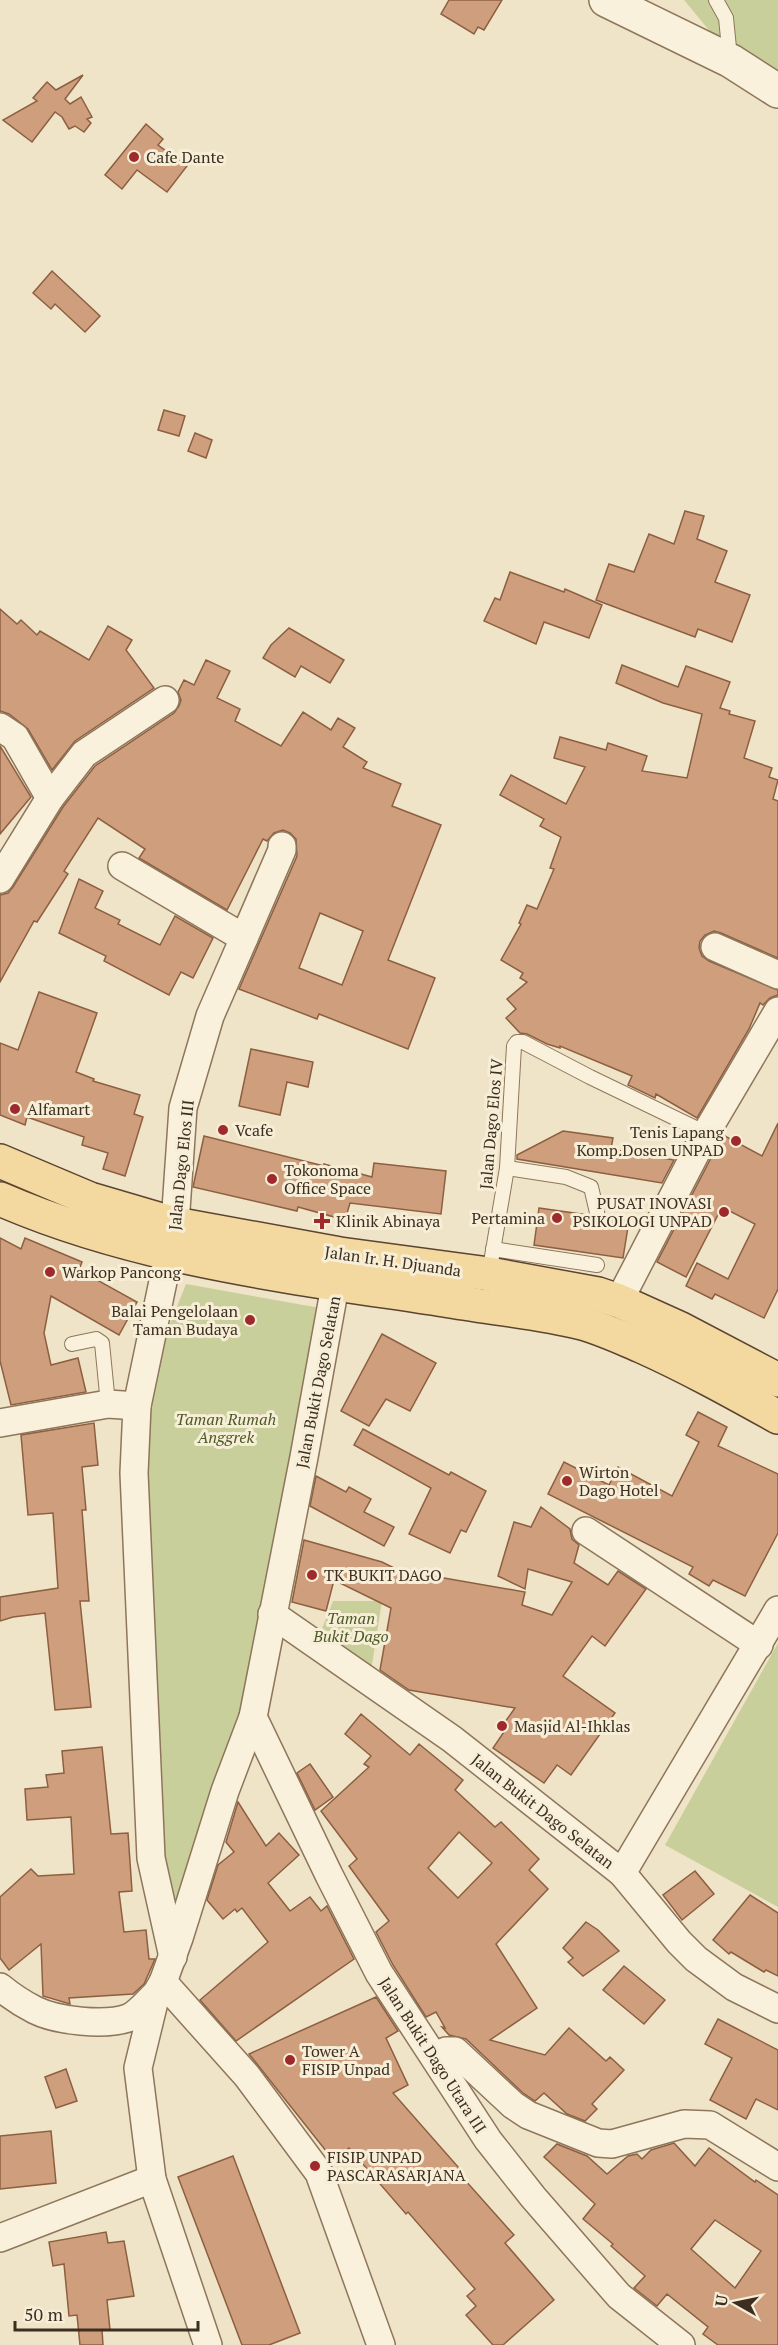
<svg xmlns="http://www.w3.org/2000/svg" width="778" height="2345" font-family="'PT Serif',serif">
<style>
.green{fill:#c9cf9b}
.building{fill:#cf9f7d;stroke:#8d5f41;stroke-width:1.5;fill-rule:evenodd}
.lines{fill:none;stroke-linecap:round;stroke-linejoin:round}
.service-casing{stroke:#8d765c;stroke-width:16}
.minor-casing{stroke:#8d765c;stroke-width:30}
.tertiary-casing{stroke:#8d765c;stroke-width:36}
.primary-casing{stroke:#5b4430;stroke-width:36}
.service{stroke:#faf1dc;stroke-width:14}
.minor{stroke:#faf1dc;stroke-width:27}
.tertiary{stroke:#faf1dc;stroke-width:33}
.primary{stroke:#f3d9a0;stroke-width:33}
.poi-dot{fill:#9e2a2b;stroke:#f7eed8;stroke-width:2}
.labels{text-anchor:middle;dominant-baseline:central;stroke-width:6;stroke-linejoin:round;paint-order:stroke}
.poi-label{font-size:16px;fill:#3d2e20;stroke:#f7eed8;text-anchor:start}
.street-label{font-size:16px;fill:#3d2e20;stroke:#f7eed8}
.park-label{font-size:16px;font-style:italic;fill:#4d5a26;stroke:#f7eed8}
</style>
<rect width="100%" height="100%" fill="#f0e4c8"/>
<g class="green">
<polygon points="684,0 778,0 778,85 732,58"/>
<polygon points="186,1284 326,1309 249,1713 178,1925 157,1857 143,1471 150,1411 168,1329"/>
<polygon points="333,1601 382,1601 371,1671 319,1636"/>
<polygon points="778,1643 778,1907 665,1845"/>
</g>
<g class="building">
<polygon points="449,0 502,0 484,30 478,27 474,34 441,14"/>
<polygon points="83,75 65,99 70,104 81,97 92,117 87,119 91,123 84,132 75,126 69,129 62,117 55,112 32,142 3,120 37,101 33,98 47,82 56,90"/>
<polygon points="146,124 163,139 158,145 187,166 167,192 137,170 122,189 105,175"/>
<polygon points="52,271 100,316 85,332 55,304 51,309 33,293"/>
<polygon points="164,410 185,416 179,436 158,430"/>
<polygon points="195,433 212,440 206,458 188,451"/>
<polygon points="685,511 704,516 697,539 727,551 715,582 750,595 732,642 698,629 695,637 596,600 609,564 634,572 649,534 674,544"/>
<polygon points="510,572 564,592 565,589 602,605 589,638 544,622 536,644 484,621 495,598 500,600"/>
<polygon points="0,609 17,624 21,620 37,635 40,631 89,660 108,626 132,640 126,650 154,688 75,741 52,770 28,729 9,714 0,711"/>
<polygon points="289,628 344,660 330,683 301,666 295,677 263,658 271,645"/>
<path d="M206 660 230 671 217 698 240 709 235 721 281 746 303 712 331 730 338 718 355 728 343 747 367 762 363 768 401 784 392 806 441 825 388 960 435 978 408 1049 319 1014 317 1019 239 989 297 856 296 839 290 833 283 830 274 833 267 841 263 839 227 910 139 858 145 849 98 818 64 871 68 874 37 922 34 921 0 982V895L8 893 13 887 63 807 95 766 174 713 179 706 181 700 178 692 184 680 194 685ZM320 913 363 931 342 985 299 968Z"/>
<polygon points="622,665 678,687 686,666 730,682 720,708 730,711 729,714 755,721 744,758 772,768 769,777 778,780 773,799 778,801 778,958 721,933 714,931 705,935 700,941 699,948 702,956 709,961 778,990 778,995 770,998 763,1005 760,1003 749,1029 697,1118 656,1094 655,1098 628,1085 632,1076 560,1046 560,1048 547,1044 527,1034 520,1033 506,1018 516,1009 507,999 527,982 520,978 523,973 501,960 521,924 519,923 527,905 537,909 554,869 550,868 561,837 540,826 544,819 500,795 511,775 566,804 585,767 554,758 560,737 606,750 608,743 647,756 642,771 687,778 702,714 663,703 616,683"/>
<polygon points="0,746 31,797 0,834"/>
<polygon points="79,879 103,891 95,908 120,920 118,924 160,945 175,916 213,938 193,978 181,972 169,995 104,961 106,956 59,933"/>
<polygon points="39,992 97,1013 76,1072 94,1079 93,1081 140,1095 134,1114 143,1117 125,1176 103,1169 108,1153 82,1145 84,1137 27,1117 25,1125 0,1115 0,1043 18,1050"/>
<polygon points="251,1049 313,1062 308,1087 287,1082 280,1115 239,1106"/>
<polygon points="778,1123 778,1289 764,1318 715,1294 712,1299 686,1286 697,1263 728,1279 755,1224 722,1207 686,1277 657,1262 723,1135 762,1156"/>
<polygon points="563,1131 613,1138 611,1149 674,1160 662,1183 517,1159 517,1155"/>
<polygon points="204,1136 324,1166 324,1164 372,1177 374,1163 446,1171 441,1214 350,1203 345,1220 298,1207 297,1211 193,1187"/>
<polygon points="539,1208 588,1215 591,1223 596,1226 604,1224 607,1218 629,1221 623,1258 534,1245"/>
<polygon points="0,1238 21,1249 25,1238 82,1262 79,1270 137,1302 119,1335 51,1296 44,1333 51,1365 78,1358 86,1392 11,1405 0,1361"/>
<polygon points="382,1334 436,1363 410,1411 386,1399 369,1426 341,1411"/>
<polygon points="698,1412 727,1427 718,1446 778,1474 778,1533 745,1596 713,1580 709,1586 689,1574 693,1567 548,1494 564,1462 609,1485 618,1467 672,1496 699,1442 686,1435"/>
<polygon points="94,1423 98,1465 82,1467 86,1510 82,1510 89,1601 80,1601 91,1707 55,1710 45,1613 13,1617 0,1621 0,1597 58,1588 53,1513 28,1515 21,1435"/>
<polygon points="363,1429 449,1475 451,1472 486,1491 466,1532 461,1530 450,1553 409,1534 431,1488 354,1445"/>
<polygon points="316,1476 346,1492 349,1487 371,1499 364,1512 394,1527 384,1546 310,1506"/>
<polygon points="541,1507 570,1529 572,1539 579,1545 574,1563 608,1585 618,1571 646,1589 605,1646 592,1636 563,1676 615,1713 571,1775 557,1765 544,1783 493,1748 506,1729 502,1726 515,1708 409,1690 380,1670 391,1608 334,1580 326,1611 292,1602 304,1540 382,1562 398,1570 525,1592 522,1605 552,1615 572,1582 528,1569 525,1589 498,1576 514,1522 531,1527"/>
<path d="M361 1714 410 1755 419 1744 463 1780 455 1790 495 1827 501 1822 539 1859 529 1870 548 1889 496 1944 537 2008 490 2040 545 2055 569 2028 606 2061 610 2057 624 2070 592 2104 597 2109 585 2121 567 2114 544 2093 535 2101 523 2093 466 2039 449 2035 442 2027 445 2028 436 2012 426 2017 393 1965 376 1932 389 1921 349 1866 357 1859 321 1811 369 1767 364 1764 371 1756 345 1734ZM459 1832 492 1863 458 1898 428 1868Z"/>
<polygon points="102,1747 111,1834 128,1833 132,1891 119,1892 124,1932 146,1930 149,1959 155,1959 144,1984 133,1994 69,1998 70,2004 43,1996 41,1944 9,1970 0,1958 0,1897 31,1869 38,1876 74,1874 71,1817 27,1820 25,1789 48,1787 46,1775 64,1773 62,1751"/>
<polygon points="310,1764 333,1797 315,1810 297,1773"/>
<polygon points="238,1802 266,1846 279,1833 299,1855 268,1883 290,1911 310,1897 321,1911 327,1906 354,1959 236,2041 200,2000 268,1942 242,1908 237,1912 235,1909 223,1919 207,1900 218,1865 234,1852 226,1842"/>
<polygon points="695,1871 714,1894 682,1920 663,1895"/>
<polygon points="750,1895 778,1913 778,1976 766,1970 764,1972 731,1952 729,1954 713,1940"/>
<polygon points="586,1922 598,1930 619,1951 583,1976 568,1962 573,1958 563,1948"/>
<polygon points="624,1966 665,2000 644,2024 603,1990"/>
<polygon points="376,1997 398,2031 386,2038 408,2085 393,2093 459,2168 456,2170 514,2235 505,2243 554,2300 503,2345 493,2345 466,2315 476,2306 467,2296 475,2289 408,2212 406,2214 349,2148 334,2161 249,2054"/>
<polygon points="718,2019 778,2050 778,2110 756,2099 746,2119 710,2100 732,2058 705,2044"/>
<polygon points="66,2069 77,2101 56,2108 45,2077"/>
<polygon points="51,2131 56,2183 0,2189 0,2136"/>
<path d="M674 2143 695 2166 709 2148 755 2182 756 2180 778 2195V2345H718L703 2334 708 2327 667 2294 657 2306 634 2288 645 2276 611 2246 613 2244 583 2219 595 2204 544 2157 557 2144 587 2156 607 2174 628 2156 637 2154 642 2159 651 2150ZM715 2220 761 2251 735 2288 691 2249Z"/>
<polygon points="233,2156 300,2333 269,2345 242,2345 178,2177"/>
<polygon points="106,2232 108,2243 124,2241 134,2296 107,2300 110,2330 102,2330 103,2345 80,2345 77,2315 69,2316 64,2264 53,2266 49,2242"/>
</g>
<g class="lines">
<g class="service-casing">
<g id="service">
<polyline points="716,0 726,18 730,58"/>
<polyline points="507,1168 566,1177 591,1187 598,1217"/>
<polyline points="493,1249 597,1265"/>
<polyline points="489,1274 507,1168 514,1046 517,1042 523,1042 590,1077 706,1133"/>
<polyline points="72,1344 96,1339 102,1343 108,1404"/>
</g>
</g>
<g class="minor-casing">
<g id="minor">
<polyline points="0,727 15,737 50,798"/>
<polyline points="122,866 244,938 210,1016 183,1108 175,1224 137,1406 134,1473 151,1858 173,1957"/>
<polyline points="0,879 50,798 84,754 165,700"/>
<polyline points="244,938 282,850 282,846"/>
<polyline points="715,947 778,975"/>
<polyline points="619,1301 706,1133 778,1011"/>
<polyline points="0,1423 108,1404 137,1406"/>
<polyline points="586,1531 759,1645"/>
<polyline points="272,1614 452,1739 622,1873 679,1942 696,1959 734,1987 778,2009"/>
<polyline points="253,1717 329,1875 379,1973 488,2140 533,2197 619,2296 681,2345"/>
<polyline points="622,1873 778,1610"/>
<polyline points="163,1982 247,2076 319,2173 381,2345"/>
<path d="M0 1987C11 1996 23 2004 35 2010 57 2021 105 2026 128 2018 138 2014 148 2001 156 1994"/>
<polyline points="435,2056 446,2051 455,2051 513,2105 528,2115 598,2143 612,2144 684,2124 710,2125 778,2167"/>
<polyline points="0,2238 152,2179"/>
<polyline points="208,2345 152,2179 138,2068 156,1994 163,1982 179,1938 225,1791 253,1717 304,1457 339,1264"/>
</g>
</g>
<g class="tertiary-casing">
<polyline id="tertiary" points="606,0 731,61 778,91"/>
</g>
<g class="primary-casing">
<g id="primary">
<polyline points="0,1161 90,1199 175,1224 340,1254 489,1274 598,1294 619,1301 681,1329 778,1380"/>
<path d="M0 1199C140 1260 294 1277 444 1300 490 1308 537 1312 582 1323 603 1329 622 1338 641 1346 688 1367 733 1392 778 1417"/>
</g>
</g>
<use href="#service" class="service"/>
<use href="#minor" class="minor"/>
<use href="#tertiary" class="tertiary"/>
<use href="#primary" class="primary"/>
</g>
<g class="poi-dot">
<circle cx="134" cy="157" r="6"/>
<circle cx="15" cy="1109" r="6"/>
<circle cx="223" cy="1130" r="6"/>
<circle cx="736" cy="1141" r="6"/>
<circle cx="272" cy="1179" r="6"/>
<circle cx="724" cy="1212" r="6"/>
<circle cx="557" cy="1218" r="6"/>
<path d="M319 1212h6v6h6v6h-6v6h-6v-6h-6v-6h6z"/>
<circle cx="50" cy="1272" r="6"/>
<circle cx="250" cy="1320" r="6"/>
<circle cx="567" cy="1481" r="6"/>
<circle cx="312" cy="1575" r="6"/>
<circle cx="502" cy="1726" r="6"/>
<circle cx="290" cy="2060" r="6"/>
<circle cx="315" cy="2166" r="6"/>
</g>
<g class="labels">
<g class="poi-label">
<text x="146" y="157">Cafe Dante</text>
<text x="27" y="1109">Alfamart</text>
<text x="235" y="1130">Vcafe</text>
<text x="724" y="1132" text-anchor="end">Tenis Lapang<tspan x="724" dy="18">Komp.Dosen UNPAD</tspan></text>
<text x="284" y="1170">Tokonoma<tspan x="284" dy="18">Office Space</tspan></text>
<text x="712" y="1203" text-anchor="end">PUSAT INOVASI<tspan x="712" dy="18">PSIKOLOGI UNPAD</tspan></text>
<text x="545" y="1218" text-anchor="end">Pertamina</text>
<text x="336" y="1221">Klinik Abinaya</text>
<text x="62" y="1272">Warkop Pancong</text>
<text x="238" y="1311" text-anchor="end">Balai Pengelolaan<tspan x="238" dy="18">Taman Budaya</tspan></text>
<text x="579" y="1472">Wirton<tspan x="579" dy="18">Dago Hotel</tspan></text>
<text x="324" y="1575">TK BUKIT DAGO</text>
<text x="514" y="1726">Masjid Al-Ihklas</text>
<text x="302" y="2051">Tower A<tspan x="302" dy="18">FISIP Unpad</tspan></text>
<text x="327" y="2157">FISIP UNPAD<tspan x="327" dy="18">PASCARASARJANA</tspan></text>
</g>
<g class="street-label">
<text transform="translate(491 1124) rotate(-85)">Jalan Dago Elos IV</text>
<text transform="translate(181 1165) rotate(-84)">Jalan Dago Elos III</text>
<text transform="translate(393 1261) rotate(8)">Jalan Ir. H. Djuanda</text>
<text transform="translate(318 1382) rotate(-79)">Jalan Bukit Dago Selatan</text>
<text transform="translate(543 1811) rotate(38)">Jalan Bukit Dago Selatan</text>
<text transform="translate(433 2055) rotate(57)">Jalan Bukit Dago Utara III</text>
</g>
<g class="park-label">
<text x="226" y="1419">Taman Rumah<tspan x="226" dy="18">Anggrek</tspan></text>
<text x="351" y="1618">Taman<tspan x="351" dy="18">Bukit Dago</tspan></text>
</g>
</g>
<g transform="translate(736 2303) rotate(279)" stroke="#f7eed8" stroke-width="4.5" paint-order="stroke">
<path d="M0-4.5L10 22L0 15L-10 22Z" fill="#3d2e20"/>
<text y="-9" font-size="16" font-weight="bold" text-anchor="middle" fill="#3d2e20">U</text>
</g>
<path d="M15 2321v9h183v-9" fill="none" stroke="#3d2e20" stroke-width="3"/>
<text x="24" y="2321" font-size="18" fill="#3d2e20" stroke="#f7eed8" stroke-width="4.5" paint-order="stroke">50 m</text>
</svg>
